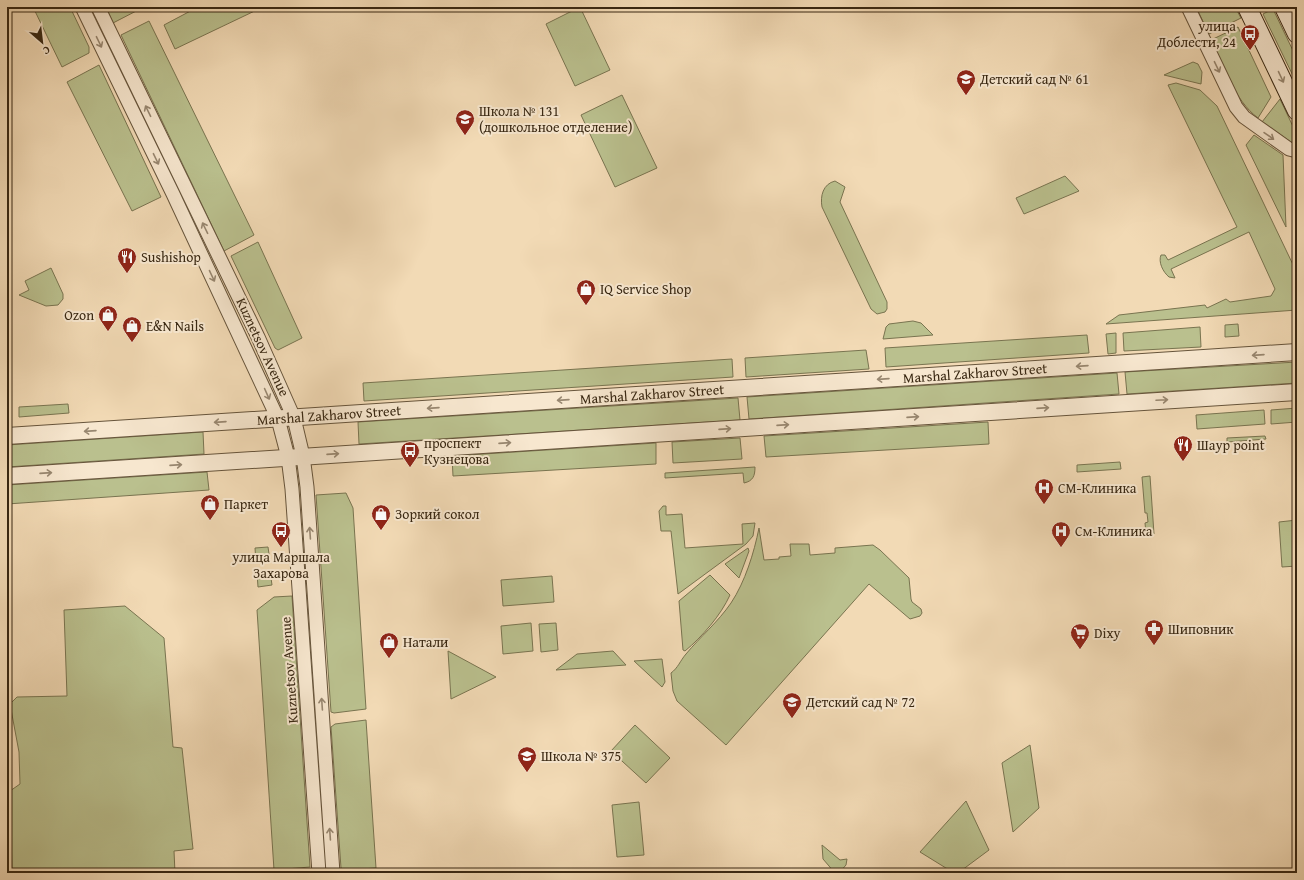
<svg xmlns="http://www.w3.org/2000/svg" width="1304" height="880" font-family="'Gentium Book Plus',serif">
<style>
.green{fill:#bac08e;stroke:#797450}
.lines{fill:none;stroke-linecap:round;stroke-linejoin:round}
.minor-casing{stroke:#66543b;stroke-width:15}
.tertiary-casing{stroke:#66543b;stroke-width:18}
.secondary-casing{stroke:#382712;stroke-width:20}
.minor{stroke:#f7e7cf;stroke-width:13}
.tertiary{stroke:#f7e7cf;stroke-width:16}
.secondary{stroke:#f7e7cf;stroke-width:18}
.oneway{stroke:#988770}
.labels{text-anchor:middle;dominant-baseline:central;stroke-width:4;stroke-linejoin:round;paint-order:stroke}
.poi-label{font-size:14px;fill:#382712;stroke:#f7e7cf;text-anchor:start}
.street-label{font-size:14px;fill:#382712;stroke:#f7e7cf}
</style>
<rect width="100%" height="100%" fill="#f2dab5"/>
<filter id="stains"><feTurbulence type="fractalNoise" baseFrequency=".005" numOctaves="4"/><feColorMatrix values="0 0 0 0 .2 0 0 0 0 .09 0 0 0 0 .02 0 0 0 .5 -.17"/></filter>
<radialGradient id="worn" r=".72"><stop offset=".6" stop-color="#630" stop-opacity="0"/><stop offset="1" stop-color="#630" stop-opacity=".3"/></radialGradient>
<g class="green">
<polygon points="33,7 70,7 89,47 89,53 62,67"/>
<polygon points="106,7 141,7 142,8 113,23"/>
<polygon points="198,7 263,7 175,49 164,25"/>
<polygon points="580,7 610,70 575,86 546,24"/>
<polygon points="1196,7 1235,7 1241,18 1209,34"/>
<polygon points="1273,9 1297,59 1297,84 1263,14"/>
<polygon points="149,21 254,235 224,251 121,35"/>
<path d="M1238 27 1271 97 1258 118C1234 100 1224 66 1211 40Z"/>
<polygon points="1193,62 1198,64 1202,72 1201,84 1164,75"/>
<polygon points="99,65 161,197 132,211 67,82"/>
<path d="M1176 83 1200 90 1217 106 1297 273V310L1106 324 1119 315 1205 305 1207 308 1226 299 1230 302 1271 296 1275 289 1249 232 1171 269 1175 278 1169 277C1163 272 1158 262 1161 255H1165L1168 260 1237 227 1168 85Z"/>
<polygon points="622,95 657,168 615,187 581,115"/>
<polygon points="1280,99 1297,135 1297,143 1291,142 1262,122"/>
<polygon points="1254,135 1283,155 1286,227 1246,145"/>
<polygon points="1065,176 1079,191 1024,214 1016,198"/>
<path d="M835 181 845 187 840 202 887 302V309L885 312 877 314 871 309 822 207C820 196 823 184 835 181Z"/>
<polygon points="258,242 302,338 278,350 275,348 231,256"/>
<polygon points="51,268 63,294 63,299 58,305 46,306 19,295 29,290 25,281"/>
<polygon points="913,321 921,323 933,335 883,339 886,327 889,324"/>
<polygon points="1238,324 1239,336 1225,337 1225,325"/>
<polygon points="1200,327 1201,347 1124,351 1123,333"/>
<polygon points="1116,333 1116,353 1108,354 1106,334"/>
<polygon points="1087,335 1089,353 886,367 885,348"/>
<polygon points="866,350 869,369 746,377 745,358"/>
<polygon points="732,359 733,377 364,401 363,383"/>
<polygon points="1297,362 1297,383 1127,394 1125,372"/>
<polygon points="1117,373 1119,394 749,419 747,397"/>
<polygon points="738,398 740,420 359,444 358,422"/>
<polygon points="68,404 69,413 19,417 19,407"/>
<polygon points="1297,408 1297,422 1271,424 1271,410"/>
<polygon points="1264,410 1265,424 1197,429 1196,415"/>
<polygon points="988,422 989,444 766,457 764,436"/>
<polygon points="203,432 204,454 7,467 7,445"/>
<polygon points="1265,436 1266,439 1227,442 1227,438"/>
<polygon points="740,438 742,459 673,463 672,442"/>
<polygon points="656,443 656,464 453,476 452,456"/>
<polygon points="1120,462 1121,469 1077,472 1077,465"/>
<path d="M755 467C755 476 753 481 744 483L743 473 665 478V473Z"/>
<polygon points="207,472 209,490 7,504 7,485"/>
<polygon points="1150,476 1154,534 1146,534 1145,523 1148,522 1147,513 1145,513 1142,477"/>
<polygon points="346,493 353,508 366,709 334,713 331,712 316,495"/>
<polygon points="663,506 666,506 666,515 682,514 685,548 743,544 742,524 755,523 753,536 746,544 678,594 671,531 661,531 659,511"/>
<polygon points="1297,520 1297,566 1282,567 1279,522"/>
<path d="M759 528 764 560 779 559V557L791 556 790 544H809L810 555 835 553V548L873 545 880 550 909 578 911 599 912 602 921 609 922 613 920 616 910 619 869 584 726 745 677 701 673 691 671 673C678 668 680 661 686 654 700 637 718 622 731 603 745 582 754 553 759 528Z"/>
<polygon points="268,547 270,561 256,563 255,548"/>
<polygon points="748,548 749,551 739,578 725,564"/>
<polygon points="270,571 272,585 258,587 257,573"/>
<path d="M710 575 730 595C721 615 702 637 685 651L683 650 679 601Z"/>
<polygon points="552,576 554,602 503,606 501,580"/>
<polygon points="292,596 310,867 274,870 257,610 274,597"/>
<polygon points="125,606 164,638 173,747 182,748 193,849 174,851 175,873 12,873 10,791 20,784 19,752 10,704 17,697 67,696 64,610"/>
<polygon points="531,623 533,651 503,654 501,626"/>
<polygon points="556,623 558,650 541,652 539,624"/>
<polygon points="448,651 496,677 451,699"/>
<polygon points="613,651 626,665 556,670 577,654"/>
<polygon points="662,659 665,682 662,687 634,661"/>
<polygon points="366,720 376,868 344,870 341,868 331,727 335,724"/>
<polygon points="635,725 670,758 646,783 611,751"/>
<polygon points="1030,745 1039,808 1013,832 1002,763"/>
<polygon points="966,801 989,850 958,873 954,873 920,852"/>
<polygon points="639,802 644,855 617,857 612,805"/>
<polygon points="822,845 840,860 847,859 846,865 839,873 835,873 823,859"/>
</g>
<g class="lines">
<g class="minor-casing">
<g id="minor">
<polyline points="82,7 173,194 278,419 288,457 292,489 319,873"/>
<polyline points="98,7 258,337 294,418 303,456 307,487 333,873"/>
<polyline points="1188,7 1236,107 1244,117 1289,149 1297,151"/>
</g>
</g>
<g class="tertiary-casing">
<g id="tertiary">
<polyline points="7,436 1297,352"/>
<polyline points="7,476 1297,392"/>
</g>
</g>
<g class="secondary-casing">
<g id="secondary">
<polyline points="1247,7 1297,111"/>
<polyline points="1284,7 1297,34"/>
</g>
</g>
<use href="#minor" class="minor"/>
<use href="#tertiary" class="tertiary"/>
<use href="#secondary" class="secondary"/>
</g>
<defs><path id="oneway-shaft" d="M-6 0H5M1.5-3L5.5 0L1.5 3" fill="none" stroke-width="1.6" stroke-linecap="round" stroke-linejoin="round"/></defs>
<g class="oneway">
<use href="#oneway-shaft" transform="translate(99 42) rotate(64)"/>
<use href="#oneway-shaft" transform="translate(1217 67) rotate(64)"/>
<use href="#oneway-shaft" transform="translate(1281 77) rotate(65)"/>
<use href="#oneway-shaft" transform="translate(148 111) rotate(-116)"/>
<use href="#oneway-shaft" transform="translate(1269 136) rotate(35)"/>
<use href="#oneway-shaft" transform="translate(156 159) rotate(64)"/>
<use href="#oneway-shaft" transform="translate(205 228) rotate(-116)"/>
<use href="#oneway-shaft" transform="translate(212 276) rotate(65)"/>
<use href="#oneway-shaft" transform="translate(1258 355) rotate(176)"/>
<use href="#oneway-shaft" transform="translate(1082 366) rotate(176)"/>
<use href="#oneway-shaft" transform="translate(883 379) rotate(176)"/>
<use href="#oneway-shaft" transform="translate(267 394) rotate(66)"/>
<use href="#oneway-shaft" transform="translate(563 400) rotate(176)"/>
<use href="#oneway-shaft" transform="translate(1162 400) rotate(-3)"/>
<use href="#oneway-shaft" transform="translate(433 408) rotate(176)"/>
<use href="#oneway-shaft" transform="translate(1043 408) rotate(-4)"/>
<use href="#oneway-shaft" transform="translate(913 417) rotate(-4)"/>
<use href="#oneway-shaft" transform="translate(220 422) rotate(176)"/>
<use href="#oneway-shaft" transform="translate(783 425) rotate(-4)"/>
<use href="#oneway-shaft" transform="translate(725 429) rotate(-4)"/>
<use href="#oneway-shaft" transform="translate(90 431) rotate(176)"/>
<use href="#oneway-shaft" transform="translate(505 443) rotate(-4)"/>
<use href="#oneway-shaft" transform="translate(333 454) rotate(-4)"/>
<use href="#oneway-shaft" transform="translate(176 465) rotate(-4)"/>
<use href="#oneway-shaft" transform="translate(46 473) rotate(-4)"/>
<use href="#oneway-shaft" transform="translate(310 533) rotate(-94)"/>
<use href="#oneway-shaft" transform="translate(322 704) rotate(-94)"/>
<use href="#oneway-shaft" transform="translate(330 834) rotate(-94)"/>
</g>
<defs>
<g id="bus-pin" transform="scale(1)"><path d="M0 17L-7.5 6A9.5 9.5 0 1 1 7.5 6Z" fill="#8f2418" stroke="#f7e7cf"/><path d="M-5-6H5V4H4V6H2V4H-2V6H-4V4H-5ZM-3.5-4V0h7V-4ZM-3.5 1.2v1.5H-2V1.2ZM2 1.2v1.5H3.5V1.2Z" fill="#fff"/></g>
<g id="school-pin" transform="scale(1)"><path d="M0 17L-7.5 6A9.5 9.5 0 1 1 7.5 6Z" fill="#8f2418" stroke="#f7e7cf"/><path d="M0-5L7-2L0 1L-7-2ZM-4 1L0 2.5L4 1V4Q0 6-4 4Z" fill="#fff"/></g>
<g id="restaurant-pin" transform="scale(1)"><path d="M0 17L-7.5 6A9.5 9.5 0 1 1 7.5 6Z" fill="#8f2418" stroke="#f7e7cf"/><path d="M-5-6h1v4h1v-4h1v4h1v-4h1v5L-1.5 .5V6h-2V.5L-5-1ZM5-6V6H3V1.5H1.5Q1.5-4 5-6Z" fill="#fff"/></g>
<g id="shop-pin" transform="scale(1)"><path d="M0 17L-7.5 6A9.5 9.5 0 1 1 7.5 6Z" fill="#8f2418" stroke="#f7e7cf"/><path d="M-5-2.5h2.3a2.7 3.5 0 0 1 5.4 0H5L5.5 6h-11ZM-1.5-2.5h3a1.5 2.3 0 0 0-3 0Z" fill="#fff"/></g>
<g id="hospital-pin" transform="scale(1)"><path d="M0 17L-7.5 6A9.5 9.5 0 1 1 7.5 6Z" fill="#8f2418" stroke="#f7e7cf"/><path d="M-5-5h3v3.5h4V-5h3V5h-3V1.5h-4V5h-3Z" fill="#fff"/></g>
<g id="pharmacy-pin" transform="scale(1)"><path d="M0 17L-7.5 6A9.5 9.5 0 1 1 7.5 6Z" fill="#8f2418" stroke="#f7e7cf"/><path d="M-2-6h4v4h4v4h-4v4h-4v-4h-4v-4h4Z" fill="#fff"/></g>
<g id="supermarket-pin" transform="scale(1)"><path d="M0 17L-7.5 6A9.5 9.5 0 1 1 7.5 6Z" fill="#8f2418" stroke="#f7e7cf"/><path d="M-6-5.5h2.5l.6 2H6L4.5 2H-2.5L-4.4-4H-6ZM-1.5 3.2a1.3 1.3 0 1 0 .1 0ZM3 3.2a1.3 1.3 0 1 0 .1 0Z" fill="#fff"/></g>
</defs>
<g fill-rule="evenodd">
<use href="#bus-pin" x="1250" y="34"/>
<use href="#school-pin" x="966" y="79"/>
<use href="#school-pin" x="465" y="119"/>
<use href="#restaurant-pin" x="127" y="257"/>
<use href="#shop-pin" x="586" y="289"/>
<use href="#shop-pin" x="108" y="315"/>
<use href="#shop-pin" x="132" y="326"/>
<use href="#restaurant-pin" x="1183" y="445"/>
<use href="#bus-pin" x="410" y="451"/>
<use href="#hospital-pin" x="1044" y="488"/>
<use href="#shop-pin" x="210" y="504"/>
<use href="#shop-pin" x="381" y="514"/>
<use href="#bus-pin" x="281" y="531"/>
<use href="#hospital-pin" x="1061" y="531"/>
<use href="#pharmacy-pin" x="1154" y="629"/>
<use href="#supermarket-pin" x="1080" y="633"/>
<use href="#shop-pin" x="389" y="642"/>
<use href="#school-pin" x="792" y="702"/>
<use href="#school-pin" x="527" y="756"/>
</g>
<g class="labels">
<g class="poi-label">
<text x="1236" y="26" text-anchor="end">улица<tspan x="1236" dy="16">Доблести, 24</tspan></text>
<text x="980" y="79">Детский сад № 61</text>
<text x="479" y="111">Школа № 131<tspan x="479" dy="16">(дошкольное отделение)</tspan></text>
<text x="141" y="257">Sushishop</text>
<text x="600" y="289">IQ Service Shop</text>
<text x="94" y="315" text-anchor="end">Ozon</text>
<text x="146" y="326">E&amp;N Nails</text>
<text x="424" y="443">проспект<tspan x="424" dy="16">Кузнецова</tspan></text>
<text x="1197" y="445">Шаур point</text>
<text x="1058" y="488">СМ-Клиника</text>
<text x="224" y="504">Паркет</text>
<text x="395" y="514">Зоркий сокол</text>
<text x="1075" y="531">См-Клиника</text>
<text x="281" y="557" text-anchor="middle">улица Маршала<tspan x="281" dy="16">Захарова</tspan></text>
<text x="1168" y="629">Шиповник</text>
<text x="1094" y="633">Dixy</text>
<text x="403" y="642">Натали</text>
<text x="806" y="702">Детский сад № 72</text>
<text x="541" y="756">Школа № 375</text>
</g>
<g class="street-label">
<text transform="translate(263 347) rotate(65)">Kuznetsov Avenue</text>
<text transform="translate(975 373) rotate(-4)">Marshal Zakharov Street</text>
<text transform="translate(652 394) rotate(-4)">Marshal Zakharov Street</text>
<text transform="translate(329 415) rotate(-4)">Marshal Zakharov Street</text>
<text transform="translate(289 670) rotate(-94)">Kuznetsov Avenue</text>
</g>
</g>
<rect width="1304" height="880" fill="none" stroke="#f2dab5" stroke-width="24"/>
<rect x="8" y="8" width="1288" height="864" fill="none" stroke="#382712" stroke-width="2"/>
<rect x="12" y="12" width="1280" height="856" fill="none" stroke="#382712"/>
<g transform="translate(42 42) rotate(152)" stroke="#f7e7cf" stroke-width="3" paint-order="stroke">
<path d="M0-3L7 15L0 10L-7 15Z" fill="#382712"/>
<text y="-6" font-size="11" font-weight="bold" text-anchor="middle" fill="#382712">С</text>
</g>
<rect width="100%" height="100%" filter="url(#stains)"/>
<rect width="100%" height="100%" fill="url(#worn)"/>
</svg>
